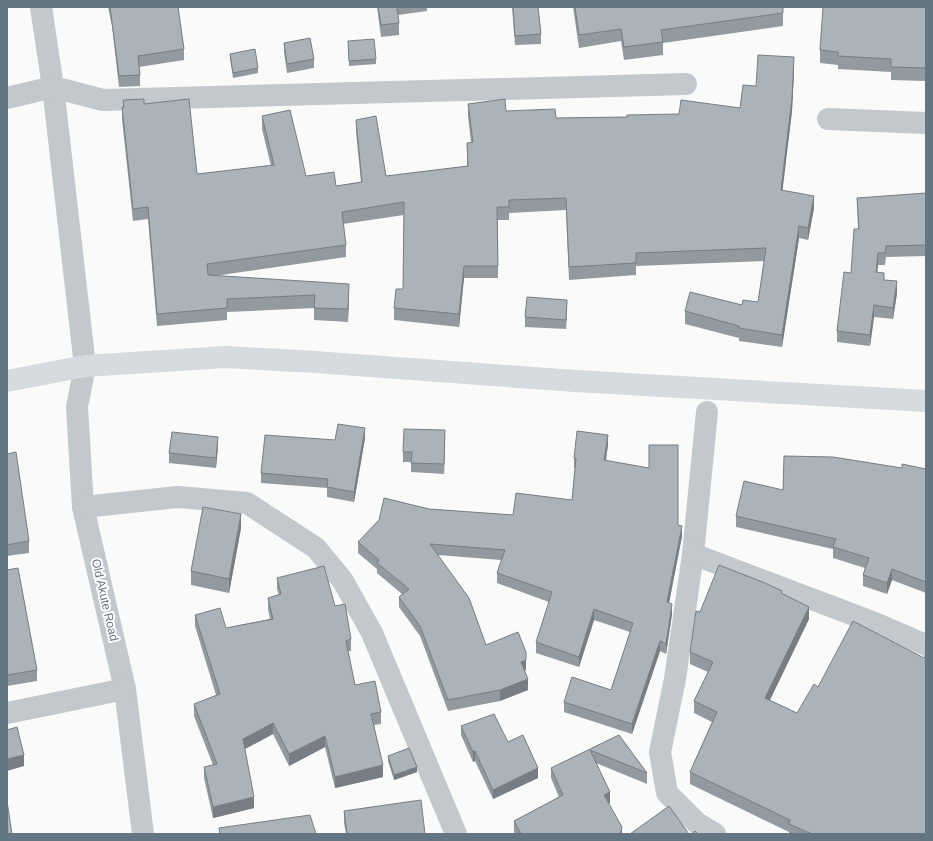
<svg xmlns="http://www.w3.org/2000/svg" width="933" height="841" font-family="Helvetica,sans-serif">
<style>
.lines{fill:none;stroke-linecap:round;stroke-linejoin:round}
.street{stroke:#c3c8cc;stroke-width:22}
.secondary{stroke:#d6dbdf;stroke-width:22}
.wall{fill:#929a9f}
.shaded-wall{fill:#777d82}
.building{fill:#aab3b9;stroke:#777d82}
.labels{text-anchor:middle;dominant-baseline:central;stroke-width:4;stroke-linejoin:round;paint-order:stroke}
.street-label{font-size:12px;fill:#657683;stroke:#fff}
</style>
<rect width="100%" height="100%" fill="#fafaf8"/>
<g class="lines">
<g class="street">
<polyline points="41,7 53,87 85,366 77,407 83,507 125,689 143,834"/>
<polyline points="7,98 53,87 103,100 686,84"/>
<polyline points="828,119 926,123"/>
<polyline points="707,412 693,554 675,679 660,752 667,793 697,823 715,834"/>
<polyline points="83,507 178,497 247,503 316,548 343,581 372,633 456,834"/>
<polyline points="693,554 875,623 926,645"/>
<polyline points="7,713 125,689"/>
</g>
<polyline class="secondary" points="7,381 85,366 225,357 315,362 575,381 926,401"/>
</g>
<g class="wall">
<polygon points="108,7 178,7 184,49 184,60 139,67 140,75 140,86 119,87 112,26"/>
<polygon points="377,7 427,7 427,11 398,15 399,23 399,35 381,37"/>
<polygon points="512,7 538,7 541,34 541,44 515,45"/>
<polygon points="573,7 783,7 783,26 663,43 663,55 624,60 621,41 579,48"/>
<polygon points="926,7 926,81 891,80 891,72 838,69 838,65 820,63 820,50"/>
<polygon points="348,41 376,59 376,64 349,66"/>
<polygon points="284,43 314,59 314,68 287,73 284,52"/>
<polygon points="230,54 258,68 258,73 233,78 230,58"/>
<polygon points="794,70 792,111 782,191 814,208 808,240 799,238 782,347 739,341 739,338 685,324 685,311 742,305 758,302 764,261 636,266 636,275 569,280 566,210 509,213 509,220 498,220 498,278 464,278 459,327 394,320 394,308 403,289 404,215 343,224 346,245 346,257 214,276 349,296 348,322 314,320 314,308 227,312 227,320 157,326 148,219 133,221 122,119 122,107 123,107 123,100 144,104 197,174 271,166 262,129 262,116 306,176 336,186 361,182 356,132 356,120 386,176 467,166 467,143 471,142 468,116 468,104 506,111 556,118 627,117 679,114 740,108 756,86"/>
<polygon points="926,193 926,256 886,257 885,265 878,265 877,272 897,293 893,319 874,317 870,346 837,342 837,331 851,273 858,229 857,198"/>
<polygon points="567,309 566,329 525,327 525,317"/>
<polygon points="365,438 354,502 327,497 327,488 261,483 261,473 335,440"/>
<polygon points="445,440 444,474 411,472 411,462 403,462 403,452"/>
<polygon points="608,445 606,460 678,525 682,536 669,603 672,614 666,654 660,651 632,734 564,712 564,702 611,690 630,632 594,620 579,667 536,653 536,642 549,602 497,583 497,573 501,560 438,555 486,645 526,670 524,671 528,690 500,701 448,711 420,636 399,607 399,597 402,594 377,573 377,569 358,553 358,542 429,509 513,515 572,500 575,468 574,468 574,458"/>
<polygon points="218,446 216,468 169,463 169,453"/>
<polygon points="7,454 29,541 29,553 7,556"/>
<polygon points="902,468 926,469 926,593 892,580 887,594 863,586 863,575 865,568 833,558 833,549 736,527 736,516 783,490"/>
<polygon points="241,528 229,593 191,585 191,571"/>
<polygon points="7,570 37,670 37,681 7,686"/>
<polygon points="277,578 335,606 351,639 351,651 348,651 355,685 381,712 381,724 374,725 383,777 335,788 325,747 289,766 273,734 245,749 254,808 213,818 204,778 204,767 213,765 194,716 194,704 216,695 195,626 195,615 226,628 270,619 268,609 268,598 279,595 277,589"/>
<polygon points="782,594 809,619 770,700 926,834 789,834 789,832 690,784 690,772 712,722 694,713 694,701 708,672 690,664 690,652 700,612"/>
<polygon points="461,726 508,742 538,778 493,799 475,761 473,762 461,735"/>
<polygon points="619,735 647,773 647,784 596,763 610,803 608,804 622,834 515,834 514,832 514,821 559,797 551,778 551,768"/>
<polygon points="388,756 417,772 394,780 388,761"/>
<polygon points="344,811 425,834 346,834 344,823"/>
</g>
<g class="shaded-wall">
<polygon points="794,57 794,70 792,111 781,203 781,190"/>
<polygon points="814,196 814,208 808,240 808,228"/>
<polygon points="799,226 799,238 782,347 782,335"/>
<polygon points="878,253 878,265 876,284 876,272"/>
<polygon points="464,266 464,278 459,327 459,314"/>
<polygon points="897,281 897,293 893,319 893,308"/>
<polygon points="349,284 349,296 348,322 348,309"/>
<polygon points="567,300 567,309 566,329 566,320"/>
<polygon points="874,305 874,317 870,346 870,335"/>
<polygon points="365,428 365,438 354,502 354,492"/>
<polygon points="445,430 445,440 444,474 444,464"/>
<polygon points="608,435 608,445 604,470 604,460"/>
<polygon points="218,437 218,446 216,468 216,458"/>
<polygon points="241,514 241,528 229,593 229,579"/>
<polygon points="682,526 682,536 667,613 667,602"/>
<polygon points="892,569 892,580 887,594 887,583"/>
<polygon points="672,604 672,614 666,654 666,644"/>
<polygon points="809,607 809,619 765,710 765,698"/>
<polygon points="594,609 594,620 579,667 579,657"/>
<polygon points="660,641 660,651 632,734 632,724"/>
<polygon points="526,660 526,670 521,672 521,662"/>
<polygon points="528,679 528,690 500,701 500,690"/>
<polygon points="273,723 273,734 243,750 243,739"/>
<polygon points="325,736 325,747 289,766 289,754"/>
<polygon points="475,751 475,761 473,762 473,752"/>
<polygon points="24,755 24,766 7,771 7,759"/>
<polygon points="383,765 383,777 335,788 335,777"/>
<polygon points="417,767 417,772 394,780 394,775"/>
<polygon points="538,768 538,778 493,799 493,790"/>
<polygon points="610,792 610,803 604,806 604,795"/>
<polygon points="254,797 254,808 213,818 213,807"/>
<polygon points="622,827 622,834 620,834"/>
</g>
<g class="building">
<polygon points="110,7 178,7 184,49 138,56 140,75 119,76"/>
<polygon points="378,7 397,7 399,23 381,25"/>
<polygon points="513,7 538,7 541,34 515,36"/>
<polygon points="575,7 783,7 783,13 661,30 663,42 624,47 621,29 579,35"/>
<polygon points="823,7 926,7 926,68 891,67 891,59 838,56 838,52 820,50"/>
<polygon points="310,38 314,59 287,64 284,43"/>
<polygon points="374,39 376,59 349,61 348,41"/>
<polygon points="255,49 258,68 233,73 230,54"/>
<polygon points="758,55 794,57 792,98 781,190 814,196 808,228 799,226 782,335 739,328 739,326 685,311 690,292 742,305 743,300 758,302 766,248 636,253 636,263 569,267 566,198 509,200 509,207 497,207 498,266 464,266 459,314 394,308 396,289 403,289 404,202 342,212 346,245 207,264 208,275 349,284 348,309 314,308 315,295 227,299 227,308 157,314 148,207 133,209 122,107 124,107 123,100 144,99 144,104 189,99 197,174 274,165 262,116 290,110 306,176 334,172 336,186 362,182 356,120 376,116 386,176 468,166 467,143 473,142 468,104 505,99 506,111 555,109 556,118 627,117 627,115 679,114 681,100 740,108 743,85 756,86"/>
<polygon points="926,193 926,245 886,246 885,253 878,253 876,272 884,273 884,280 897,281 893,308 874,305 870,335 837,331 844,272 851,273 854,229 859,229 857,198"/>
<polygon points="527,297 567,300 566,320 525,317"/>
<polygon points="338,424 365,428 354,492 327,487 328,479 261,473 265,435 335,440"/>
<polygon points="404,429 445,430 444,464 411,463 412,452 403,452"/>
<polygon points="577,431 608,435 604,460 649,468 649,445 678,445 678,525 682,526 667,602 672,604 666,644 660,641 632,724 564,702 572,677 611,690 633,623 594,609 579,657 536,642 552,592 497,573 505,550 430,544 469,598 486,645 518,632 526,652 526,660 521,662 528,679 500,690 448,700 420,626 399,597 409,589 377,563 379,560 358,542 379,520 384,498 429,509 513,515 516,493 572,500 576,458 574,458"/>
<polygon points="172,432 218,437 216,458 169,453"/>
<polygon points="16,452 29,541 7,545 7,454"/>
<polygon points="784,456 833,457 902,468 902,464 926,469 926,582 892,569 887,583 863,575 869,558 833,547 836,539 736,516 744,481 783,490"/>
<polygon points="203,507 241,514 229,579 191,571"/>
<polygon points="719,565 765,583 782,591 781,593 809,607 765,698 797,713 814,684 818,687 853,621 924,658 926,654 926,834 812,834 789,824 790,820 690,772 717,712 694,701 713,662 690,652 696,611 700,612"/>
<polygon points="324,566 335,606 345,604 351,639 346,641 355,685 375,681 381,712 371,714 383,765 335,777 325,736 289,754 273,723 243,739 254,797 213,807 204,767 217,764 194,704 220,694 195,615 220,608 226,628 273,619 268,598 281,594 277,578"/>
<polygon points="18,568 37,670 7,675 7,570"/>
<polygon points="494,714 508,742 523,735 538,768 493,790 475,751 473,752 461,726"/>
<polygon points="17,727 24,755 7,759 7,730"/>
<polygon points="619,735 647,773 590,750 610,792 604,795 622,827 620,834 521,834 514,821 563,795 551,768"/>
<polygon points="409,748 417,767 394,775 388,756"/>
<polygon points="421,800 425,834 347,834 344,811"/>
<polygon points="7,801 12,834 7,834"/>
<polygon points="669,806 689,834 630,834"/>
<polygon points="310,815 316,834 220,834 219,828"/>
<polygon points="695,831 698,834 692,834"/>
</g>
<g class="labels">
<g class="street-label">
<text transform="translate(105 600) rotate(77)">Old Akute Road</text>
</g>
</g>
<rect width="933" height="841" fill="none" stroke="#657683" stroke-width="16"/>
</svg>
